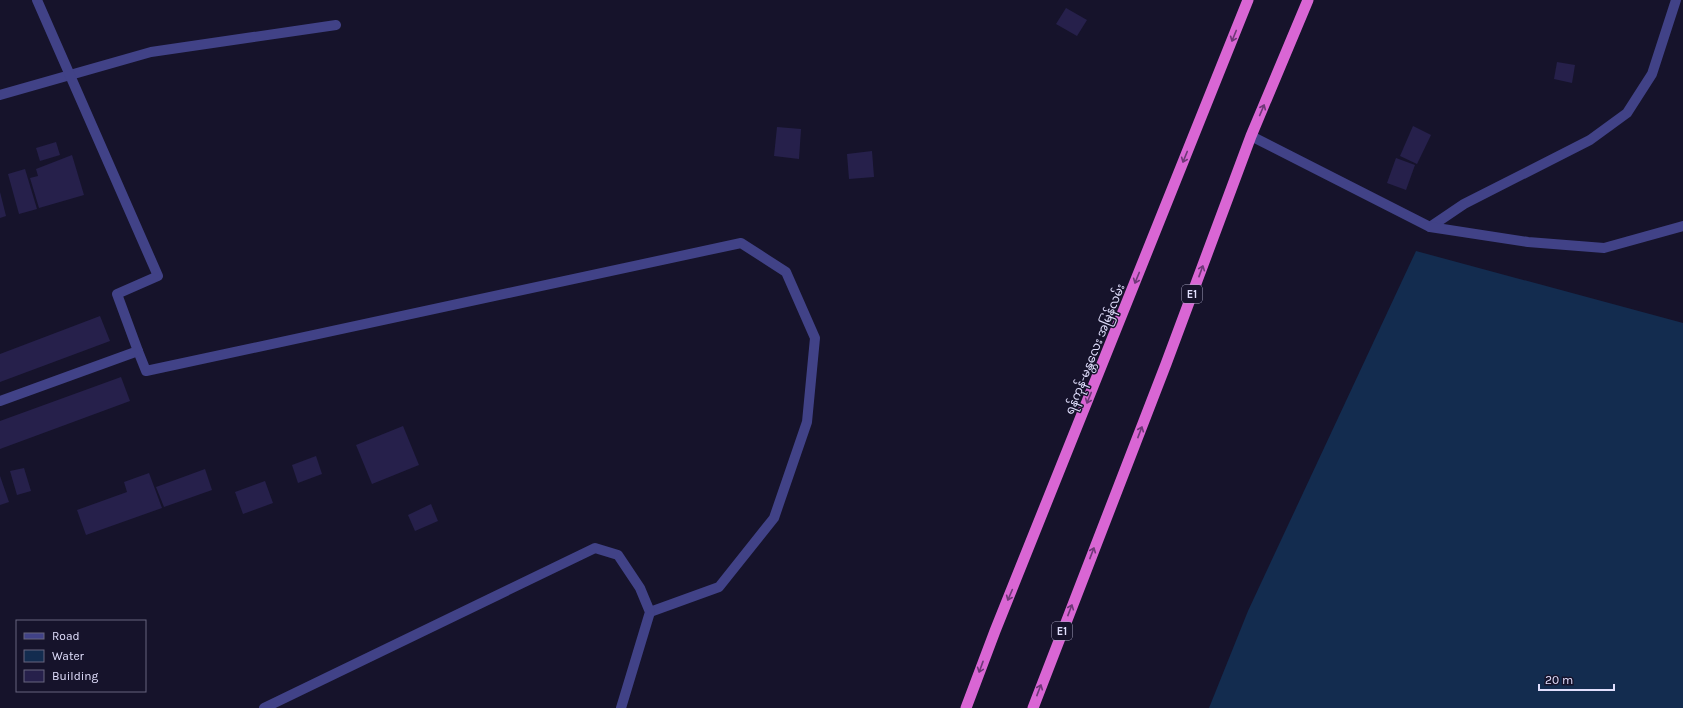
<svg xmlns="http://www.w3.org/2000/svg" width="1683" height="708" font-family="Karla,'Noto Sans Myanmar',sans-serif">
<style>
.water{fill:#132c4f}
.building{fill:#26204b}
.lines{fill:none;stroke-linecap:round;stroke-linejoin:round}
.service{stroke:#414287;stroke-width:10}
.minor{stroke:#414287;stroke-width:10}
.tertiary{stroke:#414287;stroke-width:10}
.trunk{stroke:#d966d4;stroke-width:11}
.oneway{stroke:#6e3877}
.labels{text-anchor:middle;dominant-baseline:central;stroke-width:3;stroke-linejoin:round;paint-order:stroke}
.shield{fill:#16132b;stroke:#a4a2be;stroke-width:1}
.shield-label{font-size:11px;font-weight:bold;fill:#e1dffd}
.street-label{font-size:12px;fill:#e1dffd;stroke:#16132b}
</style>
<rect width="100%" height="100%" fill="#16132b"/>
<polygon class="water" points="1416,251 1683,323 1683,708 1209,708 1248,611"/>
<g class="building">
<polygon points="1066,8 1087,20 1077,36 1056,24"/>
<polygon points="1557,62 1575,65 1572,83 1554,79"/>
<polygon points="1413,126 1431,135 1417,164 1400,156"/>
<polygon points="777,127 801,129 799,159 774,156"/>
<polygon points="56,142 60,155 40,161 36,148"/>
<polygon points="872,151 874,177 849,179 847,154"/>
<polygon points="72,155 84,195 39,208 30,178 38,176 36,169"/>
<polygon points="1396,158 1415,165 1406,190 1387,183"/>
<polygon points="25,169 37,209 19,214 8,174"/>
<polygon points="0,192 6,216 0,218"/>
<polygon points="100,316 110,341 0,382 0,354"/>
<polygon points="121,377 130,401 0,449 0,421"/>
<polygon points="403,426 419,465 372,484 356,445"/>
<polygon points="316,456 322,474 298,483 292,465"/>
<polygon points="24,468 31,491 17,495 10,471"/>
<polygon points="205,469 212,490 164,507 156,487"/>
<polygon points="149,473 162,508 86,535 77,510 127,492 124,482"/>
<polygon points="0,476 9,502 0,505"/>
<polygon points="265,481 273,503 243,514 235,492"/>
<polygon points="431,504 438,521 415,531 408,515"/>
</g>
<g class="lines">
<g class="service">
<polyline points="0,95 151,52 336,25"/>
<polyline points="138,351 146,371 741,243 786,272 815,338 807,422 774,518 719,587 650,612"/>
<polyline points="0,401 138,351 117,294 158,276 37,0"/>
<polyline points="264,708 595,548 618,555 640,588 650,612 621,708"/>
</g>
<polyline class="minor" points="1430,227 1464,204 1590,140 1627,113 1652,74 1676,0"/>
<polyline class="tertiary" points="1251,136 1430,227 1528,242 1604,248 1683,226"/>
<g class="trunk">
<polyline points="966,708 995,631 1248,0"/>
<polyline points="1033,708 1166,364 1251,136 1308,0"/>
</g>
</g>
<defs><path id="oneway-shaft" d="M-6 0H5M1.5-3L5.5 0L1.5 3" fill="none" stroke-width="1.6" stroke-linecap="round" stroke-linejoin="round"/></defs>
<g class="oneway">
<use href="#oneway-shaft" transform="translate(1234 36) rotate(112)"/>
<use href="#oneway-shaft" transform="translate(1262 110) rotate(-67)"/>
<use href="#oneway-shaft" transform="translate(1185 157) rotate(112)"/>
<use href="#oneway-shaft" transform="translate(1201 271) rotate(-70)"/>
<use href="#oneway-shaft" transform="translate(1137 278) rotate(112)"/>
<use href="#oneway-shaft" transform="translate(1089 398) rotate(112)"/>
<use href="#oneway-shaft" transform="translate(1140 432) rotate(-69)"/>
<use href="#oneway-shaft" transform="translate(1092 553) rotate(-69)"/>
<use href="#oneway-shaft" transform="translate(1010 595) rotate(113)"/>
<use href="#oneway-shaft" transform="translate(1070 610) rotate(-69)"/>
<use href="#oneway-shaft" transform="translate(981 667) rotate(110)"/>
<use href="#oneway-shaft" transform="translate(1039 690) rotate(-69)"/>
</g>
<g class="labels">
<g class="shield">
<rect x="1182" y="285" width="20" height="18" rx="3"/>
<rect x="1052" y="622" width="20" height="18" rx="3"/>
</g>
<g class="shield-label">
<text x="1192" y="294">E1</text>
<text x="1062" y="631">E1</text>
</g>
<g class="street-label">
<text transform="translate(1095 349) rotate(-68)">ရန်ကုန်-မန္တလေး အမြန်လမ်း</text>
</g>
</g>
<rect x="16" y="620" width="130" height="72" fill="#16132b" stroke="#67657f"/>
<rect x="24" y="633" width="20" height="6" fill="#414287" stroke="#67657f"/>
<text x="52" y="640" font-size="12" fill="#e1dffd">Road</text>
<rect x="24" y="650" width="20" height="12" fill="#132c4f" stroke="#67657f"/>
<text x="52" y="660" font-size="12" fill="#e1dffd">Water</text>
<rect x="24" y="670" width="20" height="12" fill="#26204b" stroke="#67657f"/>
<text x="52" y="680" font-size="12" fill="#e1dffd">Building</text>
<path d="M1539 684v6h75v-6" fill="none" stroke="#e1dffd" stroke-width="2"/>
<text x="1545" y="684" font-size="12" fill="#e1dffd" stroke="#16132b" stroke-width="3" paint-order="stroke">20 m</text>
</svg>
